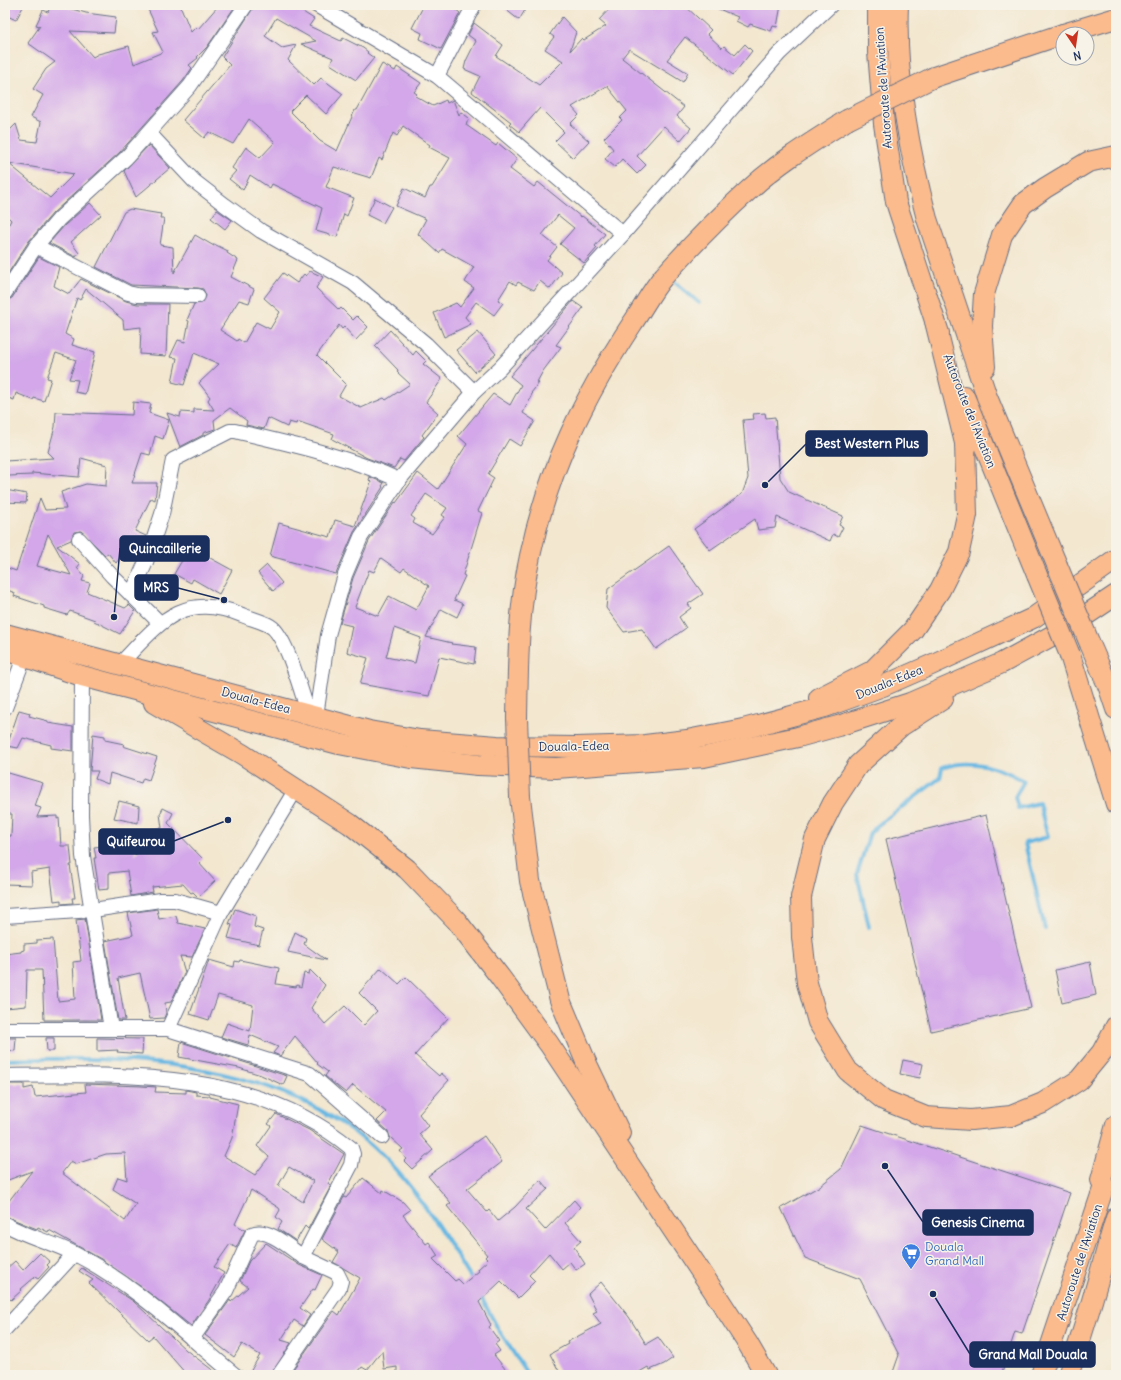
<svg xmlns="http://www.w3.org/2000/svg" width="1121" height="1380" font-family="Delius,sans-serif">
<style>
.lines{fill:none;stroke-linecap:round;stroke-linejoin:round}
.stream{stroke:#68b7e2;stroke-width:4}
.building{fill:#d3a7e9;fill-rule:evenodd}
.minor-casing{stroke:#676f86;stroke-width:16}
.highway-casing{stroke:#676f86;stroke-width:22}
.minor{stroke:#fff;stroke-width:14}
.highway{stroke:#fbbb8c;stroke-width:20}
.highway-bridge-casing{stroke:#676f86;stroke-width:22;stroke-linecap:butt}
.highway-bridge{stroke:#fbbb8c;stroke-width:20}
.labels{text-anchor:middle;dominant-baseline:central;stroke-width:3;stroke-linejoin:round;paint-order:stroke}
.street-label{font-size:12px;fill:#1b2f5e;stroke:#f7f3e8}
.shop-label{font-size:12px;fill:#366cbe;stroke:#f7f3e8;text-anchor:start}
.leader{fill:none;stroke:#1b2f5e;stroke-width:1.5}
.callout-dot{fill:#1b2f5e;stroke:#f7f3e8;stroke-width:1.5}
.callout{fill:#1b2f5e;stroke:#1b2f5e;stroke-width:1.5}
.callout-label{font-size:13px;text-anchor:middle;font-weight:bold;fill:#fff}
</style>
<rect width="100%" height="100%" fill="#f7f3e8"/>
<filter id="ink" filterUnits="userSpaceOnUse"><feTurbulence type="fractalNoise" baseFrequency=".025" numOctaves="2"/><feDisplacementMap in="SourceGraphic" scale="8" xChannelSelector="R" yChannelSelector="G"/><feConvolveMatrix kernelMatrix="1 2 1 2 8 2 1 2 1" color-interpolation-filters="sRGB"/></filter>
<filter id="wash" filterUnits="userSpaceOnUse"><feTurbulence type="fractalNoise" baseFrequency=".012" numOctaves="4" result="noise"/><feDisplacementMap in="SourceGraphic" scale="16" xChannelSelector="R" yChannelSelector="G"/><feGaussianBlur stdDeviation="0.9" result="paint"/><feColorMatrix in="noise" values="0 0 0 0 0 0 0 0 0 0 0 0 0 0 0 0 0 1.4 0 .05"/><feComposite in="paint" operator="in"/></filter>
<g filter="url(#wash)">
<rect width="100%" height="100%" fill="#f3e7cf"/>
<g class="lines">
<g class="stream">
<polyline points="671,279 699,303"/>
<path d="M869 927 857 874 870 833 877 826 940 778 942 768C971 758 998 766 1024 781L1015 797 1018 808 1039 803 1048 837 1025 843 1045 929"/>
<path d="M5 1060C146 1055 306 1061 404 1179 430 1211 452 1247 473 1282"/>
<polyline points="480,1295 498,1329 528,1375"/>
</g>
</g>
<g id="blocks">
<g class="building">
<polygon points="5,5 24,5 16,20 5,15"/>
<path d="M51 5H58L86 13 116 17 114 33 70 31 93 57 98 54 129 46 134 64 163 52 153 32 158 31 146 5H180L191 32 196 27 198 29 219 5H236L207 47 197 57 198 58 189 65 192 68 183 81 120 152 53 213 29 241 5 278V232L11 220 5 214V135L16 124 21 140 37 142 41 122 31 117 43 95 33 89 46 69 55 62 28 43 40 26 36 25 43 10 48 12ZM8 163 74 174 50 198Z"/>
<polygon points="255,5 292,5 314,19 309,26 341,41 343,38 363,48 368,52 367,53 374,58 356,80 330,64 333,58 301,44 316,41 276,18 265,36 282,48 296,45 288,60 314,85 321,78 343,94 326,114 306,95 290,111 320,141 337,151 355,110 357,110 382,64 395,71 397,67 421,83 414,92 417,94 415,96 433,106 446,100 447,103 453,100 459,115 461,112 469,118 466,125 496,146 498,143 517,159 510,169 534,187 538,182 581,217 582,216 605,234 595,246 597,248 584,263 560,244 574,228 558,215 542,235 557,247 547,260 562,273 550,289 540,281 534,290 518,282 516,285 510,281 498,300 503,303 494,315 476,302 465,317 471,324 444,337 434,313 456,303 460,307 474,288 465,282 474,267 442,249 439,253 418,234 426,219 396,206 404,188 425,198 430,187 432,187 450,158 429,147 430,145 403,126 397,136 393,133 382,160 379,158 371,178 334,167 326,187 354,198 347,216 344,214 337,237 316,231 322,208 272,184 270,188 250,175 243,190 229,179 236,171 232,168 246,147 260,158 275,142 249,119 233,144 209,132 204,138 183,120 230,65 222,57"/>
<polygon points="424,5 450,5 460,13 441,49 420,39 422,33 412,28"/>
<polygon points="500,5 528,5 519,20"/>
<polygon points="613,5 684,5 711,30 707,34 722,48 724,46 735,55 745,44 752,51 733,75 685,37 667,60 688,73 683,82 629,49 622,58 684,107 677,116 691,128 680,141 664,126 637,156 646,165 637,174 622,159 615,167 605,159 613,149 604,138 622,120 620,118 627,111 607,86 572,107 579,115 570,124 589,141 573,158 555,141 564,132 540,108 519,132 509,124 511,122 472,92 480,76 464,69 466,61 476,41 468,35 474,23 503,45 496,56 539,85 563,61 545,49 554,37 550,34 562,17 576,32 570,51 582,38 584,40 606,26 599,20"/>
<polygon points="709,5 781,5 777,27 773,26 771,31 750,24 748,27 736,21 738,17"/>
<polygon points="149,145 170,168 136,197 124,171"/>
<polygon points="375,198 392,207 383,223 367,215"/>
<polygon points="90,203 101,215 71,242 79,253 76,257 49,243 65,225"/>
<polygon points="130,209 161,214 160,218 164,218 160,245 173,247 174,273 195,235 214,246 214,244 228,251 227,253 238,260 231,277 254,289 249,303 239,300 220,330 237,341 238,339 244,343 256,322 270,329 280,312 264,298 283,273 297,283 304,274 306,276 310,271 323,277 316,288 339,310 341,308 353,320 357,316 368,327 356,340 344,327 342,329 339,325 317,355 346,384 339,396 361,408 384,398 386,400 410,384 397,372 398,370 375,346 390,330 413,355 416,351 426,361 423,364 442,379 426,402 438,413 422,435 424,437 404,461 400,459 394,468 367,458 332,439 334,434 297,421 296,424 289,422 287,427 268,418 264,429 246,425 247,421 230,408 214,420 215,429 203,433 203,435 180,447 167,413 180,417 181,412 194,413 194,409 214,410 208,400 210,397 199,383 219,364 194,353 184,385 172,382 177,358 170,357 178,340 185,342 189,321 187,320 194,304 202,303 206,296 203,289 198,288 131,285 96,267 124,212"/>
<polygon points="217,210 232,220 225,229 211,218"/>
<polygon points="39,257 59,267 54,286 69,294 81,279 126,301 137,304 168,304 166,356 140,354 141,327 124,329 123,320 86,289 80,300 77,298 65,334 74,339 72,345 95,352 85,394 75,392 78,380 69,379 76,360 56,353 47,378 51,379 44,401 34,398 33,400 16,393 14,400 5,397 5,301 12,298"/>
<path d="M573 301 583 308 556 345 561 347 543 371 537 382 539 383 531 393 532 394 523 413 535 421 520 446 509 439 488 474 494 478 478 511 482 513 463 575 465 576 454 600 463 604 457 617 441 609 426 637 452 643 451 644 476 647 474 664 439 657 429 696 360 684 368 658 347 652 352 626 340 623 353 578 369 541 395 502 396 503 418 473 438 489 467 444 458 436 493 394 510 405 521 385 510 376ZM426 494 447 508 442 515 445 517 432 534 413 523 415 519 411 516ZM381 558 401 572 404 568 429 586 416 610 389 596 378 616 355 607 369 570 374 572ZM394 628 421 638 415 663 386 657Z"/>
<polygon points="478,332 496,354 475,372 456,350"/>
<path d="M133 402 151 404 149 413 169 420 163 439 155 436 150 455 142 453 132 483H157L155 500 151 498 135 531 146 536 144 540 138 550 129 546 116 563 108 553 105 555 81 531 74 532 71 540 57 546 80 564 77 568 84 576 82 581 90 583 87 592 125 608 129 605 135 611 120 634 94 621 95 620 70 611 67 615 44 608V606L14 596 15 593 5 589V567L16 571 40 498 45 510 66 509 61 492 86 484 106 486 107 465 81 458 79 477 32 473V475L9 476 5 472V461L54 458 48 452 55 427 56 412 132 415ZM48 534 55 546 71 575 37 566Z"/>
<polygon points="765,413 766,418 775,417 780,478 789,492 843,516 839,525 843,527 838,537 833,534 830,541 777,517 775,528 758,530 755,519 710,550 694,529 742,494 748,478 743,420 754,419 753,414"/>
<polygon points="370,477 384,483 382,486 383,487 354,532 336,574 270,556 279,523 330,537 335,520 355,526 371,482 369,480"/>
<polygon points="5,490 27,494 26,503 5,502"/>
<polygon points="669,546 703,594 688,604 691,608 679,617 686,628 656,649 642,629 624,632 606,608 608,589"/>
<polygon points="190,547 232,570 219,594 193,579 191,583 174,574"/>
<polygon points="267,565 282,583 273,591 258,573"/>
<polygon points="19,710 30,713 29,716 48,721 48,723 73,727 73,751 51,748 51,745 23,738 18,748 7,746"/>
<polygon points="93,734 105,736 105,740 124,744 123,746 157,757 149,780 143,778 141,783 110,773 108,784 95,779 98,771 90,771"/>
<polygon points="5,772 43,783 35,806 41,808 37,817 57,816 57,819 59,818 61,846 70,846 72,865 70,865 75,898 72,898 73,903 61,904 61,900 54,901 50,869 31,872 32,885 5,884 5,836 11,836 12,814 5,814"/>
<polygon points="119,801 139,806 138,823 114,818"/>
<polygon points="163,808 173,813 168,823 203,859 199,863 215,881 198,897 193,892 191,893 183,884 152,887 153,892 131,896 127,871 109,873 109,889 99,890 94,858 96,858 94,847 136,842 135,856 151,829 162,828 160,814"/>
<polygon points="986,815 1031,1008 931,1031 886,839"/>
<polygon points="157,909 159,919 176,916 178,923 205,929 192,957 180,956 185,972 171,1002 165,1003 166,1013 164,1018 150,1019 140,973 118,978 125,1020 118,1020 105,941 133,935 128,913"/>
<polygon points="235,909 256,916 254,927 263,930 259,945 228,938 232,925 229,924"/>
<polygon points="85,919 101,1020 44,1020 42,970 27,970 26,1006 6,1008 5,954 21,952 21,951 24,950 24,944 37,943 37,940 53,939 58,1001 75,999 73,962 81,961 76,920"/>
<polygon points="295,932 306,938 304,944 326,960 288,952"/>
<polygon points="209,960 234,967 235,961 239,962 240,960 279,968 276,984 296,987 297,985 301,987 304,973 309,974 310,970 325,985 311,1008 325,1024 345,1006 364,1025 377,1011 359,993 381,968 399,984 406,977 448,1018 415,1055 439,1076 441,1073 449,1080 419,1114 428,1126 419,1134 433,1150 412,1169 404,1161 406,1159 400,1151 403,1149 390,1137 388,1131 377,1121 386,1112 353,1085 346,1093 332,1082 325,1076 328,1072 317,1064 318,1063 295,1036 280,1056 273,1053 278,1047 250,1035 248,1045 221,1037 227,1023 250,1031 253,1005 218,995 209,1020 190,1014"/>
<polygon points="1090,962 1096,995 1062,1003 1055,970"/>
<polygon points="5,1038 16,1038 15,1051 5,1050"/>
<polygon points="46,1038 54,1038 54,1051 47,1051"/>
<polygon points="97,1038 143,1039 142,1054 117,1052 118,1050 97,1051"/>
<polygon points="181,1042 287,1076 283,1085 261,1075 239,1068 179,1057"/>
<polygon points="903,1060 923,1064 920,1078 900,1074"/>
<path d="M5 1084H24V1089L33 1087 35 1097 86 1092 85 1084 141 1086 156 1087 155 1092 186 1093V1090L196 1092V1095L210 1096V1097L238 1104 232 1138 224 1156 255 1175 269 1157 257 1146 271 1126 268 1124 276 1114 309 1130 344 1154 328 1184 331 1186 308 1229 305 1226 296 1241 278 1229 282 1222 276 1217 280 1210 279 1208 251 1190 235 1224 245 1230 236 1248 230 1244 214 1267 224 1273 209 1300 191 1326 143 1288 101 1259 49 1230 48 1232 38 1227 37 1229 5 1216V1206L32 1171 8 1180 5 1172ZM125 1153 127 1180 118 1177 113 1189 136 1204 125 1221 62 1173 71 1161 76 1164 106 1154ZM289 1167 313 1181 303 1202 278 1186Z"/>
<polygon points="862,1125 1070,1193 1022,1334 1015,1332 1001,1375 892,1375 899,1355 860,1279 805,1258 781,1208 820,1186 841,1169"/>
<polygon points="484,1136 502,1162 467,1189 487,1212 489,1210 498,1221 515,1207 540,1180 548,1189 526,1209 545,1230 574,1200 580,1207 565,1223 581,1241 574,1247 585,1264 576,1270 570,1262 562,1269 549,1253 529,1275 535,1281 518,1298 501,1281 479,1302 491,1325 489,1327 499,1341 495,1344 500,1351 494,1355 510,1375 397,1375 397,1367 384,1369 382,1351 367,1370 362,1367 356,1375 289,1375 334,1311 339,1315 360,1278 333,1262 339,1252 322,1239 344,1197 346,1198 363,1178 382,1193 383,1190 403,1202 410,1210 403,1215 426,1244 429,1242 438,1256 433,1259 455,1281 458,1279 463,1284 479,1271 478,1269 488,1260 485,1257 487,1255 447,1206 451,1203 428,1176"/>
<polygon points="266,1243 299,1265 322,1275 315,1290 313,1289 300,1308 310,1315 303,1326 294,1320 281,1340 291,1343 271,1375 255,1375 250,1372 260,1355 242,1344 234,1357 205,1335 230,1300 231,1302 248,1287 240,1281 249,1261"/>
<polygon points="40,1253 50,1262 47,1265 49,1267 38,1279 35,1277 21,1289 22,1290 11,1300 5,1295 5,1270 15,1261 23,1270"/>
<polygon points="82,1268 133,1301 186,1350 219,1375 187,1375 153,1336 148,1340 89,1283 93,1280 79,1271"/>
<polygon points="601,1282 629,1317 646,1344 658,1337 673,1358 664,1364 650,1370 648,1367 634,1375 561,1375 550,1354 568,1344 567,1342 601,1324 593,1313 597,1311 588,1294"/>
</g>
</g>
</g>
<g filter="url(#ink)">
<use href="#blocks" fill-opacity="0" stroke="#676f86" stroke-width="1"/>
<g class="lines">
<g class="minor-casing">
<g id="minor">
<polyline points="316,5 437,76 623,234"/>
<polyline points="437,76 474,5"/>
<polyline points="149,133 194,181 225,205 261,231 353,283 426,344 474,392"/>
<polyline points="36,246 128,293 137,295 198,296"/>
<polyline points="5,293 36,246 59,219 126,158 190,86 246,5"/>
<polyline points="79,539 112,576 160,623"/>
<path d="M131 595 146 562 162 514 173 460 230 431H235C290 444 347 456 399 480"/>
<path d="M119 665C158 625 181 590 242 615 251 619 266 622 273 628 288 642 302 694 309 715"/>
<polyline points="82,676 81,815 83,856 111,1029"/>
<polyline points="5,708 25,655"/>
<polyline points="316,716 328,635 345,575 361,537 399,480 474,392 500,368 623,234 779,54 831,5"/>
<polyline points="5,916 93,910 160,900 175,900 221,913"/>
<polyline points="5,1029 168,1029 310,1074 382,1137"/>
<polyline points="168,1029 221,913 296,789"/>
<path d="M5 1076C124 1074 254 1069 351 1148L353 1154 351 1165 303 1257C290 1248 268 1227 252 1234L226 1291 192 1339"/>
<path d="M5 1224C27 1237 52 1242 75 1254 134 1284 184 1333 235 1375"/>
<polyline points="5,1329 74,1254"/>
<polyline points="279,1375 339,1288 341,1281 337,1273 303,1257"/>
</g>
</g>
<g class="highway-casing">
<g id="highway">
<polyline points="878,5 878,52 884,124 896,202 939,333"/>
<path d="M898 5C895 76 909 151 927 219L987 397 1057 565"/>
<polyline points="1063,34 1116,18"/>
<polyline points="934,77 1063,34"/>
<polyline points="985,367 982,326 984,294 1002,235 1023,204 1045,188 1088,162 1116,156"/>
<polyline points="964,396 1037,575"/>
<polyline points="5,634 369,731 420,740 497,746 576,747 645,745 687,740 743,729 825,707 883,686 931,665 1033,618 1116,559"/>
<polyline points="1090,644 1109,688 1116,709"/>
<polyline points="5,650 82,676 339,744 411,758 478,765 556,768 704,757 798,737 838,726 910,703 1002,663 1068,627 1116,595"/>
<polyline points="1070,655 1116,804"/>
<polyline points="819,698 872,671 913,630 940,590 959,552 967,515 965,443 935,321"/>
<polyline points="943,699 901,726 858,765 833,803 815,839 801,897 802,937 807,983 818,1022 848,1071 884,1100 926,1117 971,1120 1011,1116 1043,1103 1079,1080 1102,1052 1116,1026"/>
<polyline points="154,703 242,754 350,824 407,869 456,920 500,977 549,1044 713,1290 748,1344 766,1375"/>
<path d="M517 718C518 663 518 610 530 556 548 470 584 397 632 324 643 308 652 290 664 276 691 246 720 216 750 189 779 162 814 141 847 120"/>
<polyline points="520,797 530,881 560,1000 586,1062 620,1133"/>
<polyline points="1041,1375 1104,1186 1101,1180 1116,1125"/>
<path d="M1068 1375C1087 1324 1100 1271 1116 1218"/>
</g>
</g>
<use href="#minor" class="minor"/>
<use href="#highway" class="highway"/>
<g class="highway-bridge-casing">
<g id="highway-bridge">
<polyline points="847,120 934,77"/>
<polyline points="1057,565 1090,644"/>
<polyline points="1037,575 1070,655"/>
<polyline points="517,718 520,797"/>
</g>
</g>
<use href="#highway-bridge" class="highway-bridge"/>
</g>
</g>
<defs>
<g id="supermarket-pin" transform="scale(1)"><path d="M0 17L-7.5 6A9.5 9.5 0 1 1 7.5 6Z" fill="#3f7fe0" stroke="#f7f3e8"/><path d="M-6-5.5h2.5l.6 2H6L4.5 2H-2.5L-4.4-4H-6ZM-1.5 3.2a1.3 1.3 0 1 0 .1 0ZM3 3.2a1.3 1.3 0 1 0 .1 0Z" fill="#fff"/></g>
</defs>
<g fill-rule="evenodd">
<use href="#supermarket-pin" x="911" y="1253"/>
</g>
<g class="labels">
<g class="street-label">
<text transform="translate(883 88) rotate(-94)">Autoroute de l'Aviation</text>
<text transform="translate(970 411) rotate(68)">Autoroute de l'Aviation</text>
<text transform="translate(889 682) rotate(-22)">Douala-Edea</text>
<text transform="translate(256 700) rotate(15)">Douala-Edea</text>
<text transform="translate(574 746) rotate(-1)">Douala-Edea</text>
<text transform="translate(1079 1262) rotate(-72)">Autoroute de l'Aviation</text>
</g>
<g class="shop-label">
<text x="925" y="1246">Douala<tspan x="925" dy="14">Grand Mall</tspan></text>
</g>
</g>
<path class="leader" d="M765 485L806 444M114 617L120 548M224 600L178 588M228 820L174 841M885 1166L923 1222M933 1294L970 1354"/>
<g class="callout-dot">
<circle cx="765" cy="485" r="4"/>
<circle cx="114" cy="617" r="4"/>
<circle cx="224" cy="600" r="4"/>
<circle cx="228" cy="820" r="4"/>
<circle cx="885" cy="1166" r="4"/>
<circle cx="933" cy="1294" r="4"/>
</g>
<g class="callout">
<rect x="806" y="431" width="121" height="25" rx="4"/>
<rect x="120" y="536" width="89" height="25" rx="4"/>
<rect x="135" y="575" width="43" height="25" rx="4"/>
<rect x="99" y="829" width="75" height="25" rx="4"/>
<rect x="923" y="1210" width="110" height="25" rx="4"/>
<rect x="970" y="1342" width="125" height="25" rx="4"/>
</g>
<g class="callout-label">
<text x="867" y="448">Best Western Plus</text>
<text x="165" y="553">Quincaillerie</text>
<text x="156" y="592">MRS</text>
<text x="136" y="846">Quifeurou</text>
<text x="978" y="1227">Genesis Cinema</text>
<text x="1033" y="1359">Grand Mall Douala</text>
</g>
<rect width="1121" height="1380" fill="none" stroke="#f7f3e8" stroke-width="20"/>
<g transform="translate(1075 46) rotate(167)"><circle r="19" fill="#f7f3e8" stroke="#9fa5b1"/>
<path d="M0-3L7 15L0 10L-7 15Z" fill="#c8321e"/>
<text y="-6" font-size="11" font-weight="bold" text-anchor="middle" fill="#1b2f5e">N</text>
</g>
</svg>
